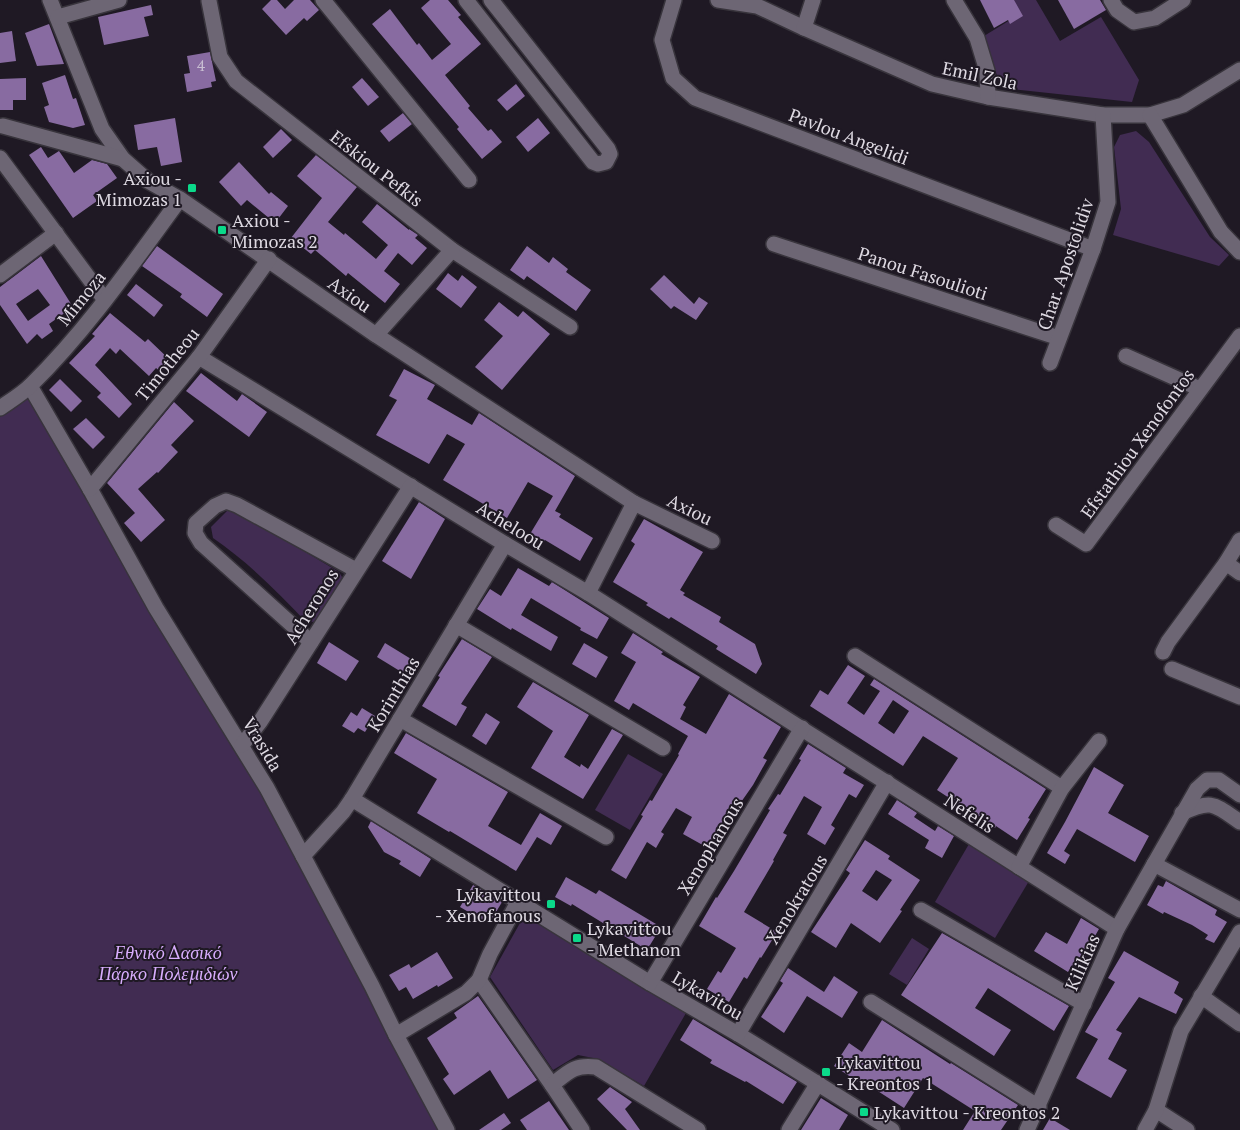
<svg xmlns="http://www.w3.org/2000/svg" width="1240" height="1130" font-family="'PT Serif',serif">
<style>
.green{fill:#412c52}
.building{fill:#886ba1;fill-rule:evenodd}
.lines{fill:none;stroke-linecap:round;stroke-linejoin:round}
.minor-casing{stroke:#38343c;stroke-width:18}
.minor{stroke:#6d6674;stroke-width:15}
.poi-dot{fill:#0bd98a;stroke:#1f1924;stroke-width:2}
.labels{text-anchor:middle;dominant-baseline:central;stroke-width:4;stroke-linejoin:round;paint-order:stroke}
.number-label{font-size:15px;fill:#c8bed2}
.street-label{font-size:18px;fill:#ded9e2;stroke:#1f1924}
.poi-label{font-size:18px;fill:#ded9e2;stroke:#1f1924;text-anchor:start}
.park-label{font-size:18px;font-style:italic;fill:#d8adfd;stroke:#1f1924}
</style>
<rect width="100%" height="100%" fill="#1f1924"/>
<g class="green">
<polygon points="1005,0 1036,0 1060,41 1101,17 1139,80 1132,102 1001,88 984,36 1015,17"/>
<polygon points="1136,131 1149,142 1210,237 1229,255 1219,266 1113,235 1121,209 1114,147 1120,135"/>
<polygon points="28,398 242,753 449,1130 0,1130 0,413"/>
<path d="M234 509 339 572 342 577 341 585 317 621 307 623C278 592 248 562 213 538L211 527 227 511Z"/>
<polygon points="628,754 663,774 630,830 595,810"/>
<polygon points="969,844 1029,881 995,938 935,902"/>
<polygon points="525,914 686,1013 644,1086 598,1059 578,1055 553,1070 490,977"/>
<polygon points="912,938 929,949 907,985 889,974"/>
</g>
<g class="building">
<polygon points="271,0 277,0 285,9 294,0 310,0 319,10 307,21 304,18 286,35 262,9"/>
<polygon points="430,0 448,0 461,15 458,17 481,44 445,75 470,106 468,108 488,131 491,129 502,142 482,159 457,129 459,127 372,24 390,9 417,45 419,43 432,60 451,44 421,8"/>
<polygon points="980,0 1014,0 1023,16 1010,24 1008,20 994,28"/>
<polygon points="1058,0 1100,0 1106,10 1074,29"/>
<polygon points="151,5 153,15 144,17 149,36 104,45 98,17"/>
<polygon points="49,24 64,64 37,66 25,33"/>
<polygon points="12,31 16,61 0,63 0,33"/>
<polygon points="210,52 216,81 211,82 212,87 187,92 184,74 190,73 187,56"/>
<polygon points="65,75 73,99 76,98 85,125 73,128 49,122 44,107 49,105 42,83"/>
<polygon points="26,78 26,100 13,100 13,110 0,110 0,79"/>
<polygon points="362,78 379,97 368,106 352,87"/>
<polygon points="516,84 525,96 507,111 497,100"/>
<polygon points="403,113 412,124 389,142 380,131"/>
<polygon points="175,118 182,162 161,166 157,147 138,150 134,125"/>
<polygon points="538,118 550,133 528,152 516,137"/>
<polygon points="281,129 292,140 273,158 263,147"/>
<polygon points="41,147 48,158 59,151 74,173 92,160 107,164 117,178 93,195 97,201 73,218 29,155"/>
<polygon points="316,155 357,187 328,222 344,235 345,233 376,259 388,245 362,222 377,204 409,230 409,229 418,235 415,238 427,248 412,265 398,253 384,271 400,284 385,303 348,273 346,276 315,250 311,254 291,238 322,198 297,176"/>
<polygon points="239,162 269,194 271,192 288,206 275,223 247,200 241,206 219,182"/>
<polygon points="157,246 223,294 207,317 180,297 182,294 142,266"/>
<polygon points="527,246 549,263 553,257 568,269 566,272 591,290 576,311 527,276 524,280 510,270"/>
<path d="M41 256 73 307 49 324 53 331 42 339 37 334 27 344 0 305V287ZM38 289 50 305 28 321 16 304Z"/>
<polygon points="448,273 458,281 462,275 477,287 461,308 436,289"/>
<polygon points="664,275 694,304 699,297 708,303 696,320 674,306 671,309 650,289"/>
<polygon points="136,284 163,305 154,317 127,295"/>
<polygon points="499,302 518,317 523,311 550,334 502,390 475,367 503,336 484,320"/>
<polygon points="110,313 145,342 148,339 171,361 161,372 156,368 149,376 120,349 116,354 110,348 95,365 132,404 119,418 97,397 101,393 69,363 95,336 92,334"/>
<polygon points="404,369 435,385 427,399 472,425 479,413 575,476 555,511 561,514 559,517 593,538 580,561 545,540 544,542 530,534 553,496 528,482 507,518 443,480 465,444 447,434 429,464 376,435 397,400 389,396"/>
<polygon points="201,373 237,401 242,394 267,412 249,437 186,391"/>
<polygon points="60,379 82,401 71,412 49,390"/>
<polygon points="174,402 194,421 171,445 178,452 158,473 157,472 138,489 165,520 141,542 124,523 135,513 107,483"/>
<polygon points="86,418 105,437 93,449 73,429"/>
<polygon points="419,502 445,519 411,579 382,561"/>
<polygon points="644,519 703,552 680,590 685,593 683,595 721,617 719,622 755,644 762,664 756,674 716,649 718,646 671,617 669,619 646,605 648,603 613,582 635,544 631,541"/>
<polygon points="518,568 549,586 552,582 609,618 597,639 580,630 581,628 531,598 521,615 558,637 551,651 512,628 511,630 477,609 490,589 501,596"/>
<polygon points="633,633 663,652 661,654 700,677 683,705 686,707 680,719 706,734 729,694 781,727 763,758 767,760 753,785 739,805 734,802 708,848 683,834 692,817 676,808 661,832 664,834 656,848 647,842 626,879 611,870 643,816 641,815 650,800 652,801 679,755 678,754 688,736 633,703 629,710 614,701 636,662 621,653"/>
<polygon points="462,639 492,657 461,704 467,707 456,726 422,706 440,677 438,676"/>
<polygon points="329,642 359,661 346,681 317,663"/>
<polygon points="385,643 416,662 408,676 377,657"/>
<polygon points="584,643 608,657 596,678 572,664"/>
<path d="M848 665 865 676 847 703 864 715 880 691 870 685 874 679 1046 789 1028 818 1030 819 1017 840 996 826 995 828 937 790 958 758 923 736 903 766 810 706 820 690 828 695ZM893 700 909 711 894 734 878 723Z"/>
<polygon points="533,682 589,715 564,757 580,767 581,764 588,769 612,729 623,735 583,799 531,768 553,731 517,707"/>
<polygon points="362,708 375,716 365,732 358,728 354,733 342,726 351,712 357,716"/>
<polygon points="486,713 500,722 486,745 472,736"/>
<polygon points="406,733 508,792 488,826 521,845 540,813 562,826 551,845 537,837 516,871 450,831 449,832 417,813 437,779 394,753"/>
<polygon points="808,744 846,768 843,773 864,785 856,798 849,794 831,825 835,828 825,845 807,834 822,807 804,796 783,833 787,835 773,860 774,861 744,912 777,932 761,958 760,957 747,979 744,977 729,1002 707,989 718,971 721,973 736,948 699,926 716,897 717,898 734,871 770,810 768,809 778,794 780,795 801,760 799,759"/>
<polygon points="1094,767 1124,785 1108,813 1149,836 1135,862 1077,829 1064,851 1070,855 1065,864 1047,853 1065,822"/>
<polygon points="897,800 917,813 914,817 935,831 938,826 954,836 942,858 925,848 929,840 888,814"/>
<polygon points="371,821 431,859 420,877 399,864 401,861 384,852 368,827"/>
<path d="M865 840 890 856 888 859 920 880 900 910 902 911 880 943 851 923 836 948 811 932 850 873 846 870ZM876 870 892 880 877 901 862 891Z"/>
<polygon points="566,877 596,894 599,890 661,927 647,950 572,904 571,906 555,897"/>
<polygon points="1166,881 1217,910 1215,915 1227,922 1214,943 1205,939 1208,935 1192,925 1164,912 1163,914 1147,905 1158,885 1163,887"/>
<polygon points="473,885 502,902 489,924 460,907"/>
<polygon points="1081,918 1099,929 1084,955 1086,957 1079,969 1072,965 1068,972 1034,951 1046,932 1067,944"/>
<polygon points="942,933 1069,1006 1054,1031 988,988 975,1008 1011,1030 994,1056 901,995"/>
<polygon points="1124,951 1179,982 1174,993 1183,999 1176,1014 1139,997 1116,1030 1122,1033 1108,1059 1127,1070 1111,1098 1076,1078 1098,1039 1085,1032 1115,982 1108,978"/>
<polygon points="437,952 453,978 438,987 437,985 413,999 406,987 399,991 389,975 409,964 411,968"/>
<polygon points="788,968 824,992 834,976 858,992 842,1018 807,996 784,1033 761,1017 783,983 780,981"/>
<polygon points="478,996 537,1080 508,1099 490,1070 454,1095 443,1079 449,1074 427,1038 457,1018 454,1013"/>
<polygon points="693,1019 797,1082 783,1104 746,1081 745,1082 710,1063 712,1060 680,1040"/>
<polygon points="882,1020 950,1064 951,1063 1018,1105 1001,1130 963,1130 975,1111 923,1078 904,1108 870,1086 869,1089 834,1066 849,1043 862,1052"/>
<polygon points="610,1087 632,1102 625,1109 640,1130 627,1130 597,1099"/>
<polygon points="821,1098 848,1115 839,1130 801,1130"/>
<polygon points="549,1101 569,1130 527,1130 520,1120"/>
<polygon points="504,1113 511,1123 501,1130 479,1130"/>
<polygon points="1050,1118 1070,1130 1043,1130"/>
</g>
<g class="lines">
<g class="minor-casing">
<g id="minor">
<polyline points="50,0 102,129 123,159 148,181 180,199 376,335 634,503 712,541"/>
<polyline points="323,0 469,180"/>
<polyline points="466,0 593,162 598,164 606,162 610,154 608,149 491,0"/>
<polyline points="674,0 662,40 673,78 695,98 1093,249"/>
<polyline points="718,0 757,6 804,28 932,84 988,97 1103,115 1150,115 1183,105 1240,70"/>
<polyline points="954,0 977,38 987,71 988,97"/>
<polyline points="1111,0 1117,10 1134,22 1155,18 1183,0"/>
<polyline points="209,1 220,57 236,81 452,250 570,327"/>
<polyline points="58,17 119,0"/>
<polyline points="804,28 813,0"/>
<polyline points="1150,115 1221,232 1240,252"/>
<polyline points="3,126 123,159"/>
<polyline points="0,158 105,300"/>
<polyline points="774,244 1059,338"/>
<polyline points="0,275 56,233"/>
<polyline points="376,335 452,250"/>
<polyline points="1126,356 1200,389"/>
<polyline points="199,357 505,544 588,593 1117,929"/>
<polyline points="1050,363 1093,249 1108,202 1103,115"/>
<polyline points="30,386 90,489 156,608 267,788 372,986 396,1035 447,1130"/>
<path d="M0 408C10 401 22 394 31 385 87 330 133 263 180 199"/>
<polyline points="90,489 199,357 269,259"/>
<polyline points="1056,525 1086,544 1240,336"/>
<polyline points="1226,563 1240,573"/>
<polyline points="588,593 634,503"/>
<polyline points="456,625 663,748"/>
<polyline points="311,642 201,543 195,533 196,523 215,506 226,501 237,505 356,570"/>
<polyline points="1163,652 1168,642 1226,563 1240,540"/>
<polyline points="855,656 1062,788"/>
<polyline points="1172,669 1240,697"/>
<polyline points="400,719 606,837"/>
<polyline points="242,745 260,722 411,486"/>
<polyline points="352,799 650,983 738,1034 892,1130"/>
<path d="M1182 813C1212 799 1214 804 1240 822"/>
<polyline points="303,856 343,812 352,799 505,544"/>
<polyline points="1154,864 1240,910"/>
<polyline points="1019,867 1062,788 1099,741"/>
<polyline points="921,910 1084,1004"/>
<polyline points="479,980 552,1085 582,1130"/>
<polyline points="650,983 802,728"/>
<polyline points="1201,996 1240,1024"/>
<polyline points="871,1002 1039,1107"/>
<polyline points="738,1034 887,782"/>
<polyline points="396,1035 466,993 479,980 490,954 518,902"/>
<path d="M552 1085C568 1072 575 1064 596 1067L698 1130"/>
<polyline points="1156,1110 1187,1130"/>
<polyline points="789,1130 818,1083"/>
<polyline points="1027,1130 1117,929 1197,789 1207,780 1219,780 1240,795"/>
<polyline points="1145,1130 1156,1110 1181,1031 1240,932"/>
</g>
</g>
<use href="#minor" class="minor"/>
</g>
<g class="poi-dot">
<rect x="187" y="183" width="10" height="10" rx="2.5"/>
<rect x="217" y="225" width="10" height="10" rx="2.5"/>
<rect x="546" y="899" width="10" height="10" rx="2.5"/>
<rect x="572" y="933" width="10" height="10" rx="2.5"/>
<rect x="821" y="1067" width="10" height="10" rx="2.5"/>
<rect x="859" y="1107" width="10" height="10" rx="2.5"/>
</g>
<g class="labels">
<g class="number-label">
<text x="201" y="65">4</text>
</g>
<g class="street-label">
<text transform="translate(980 75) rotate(12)">Emil Zola</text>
<text transform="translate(849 136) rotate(21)">Pavlou Angelidi</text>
<text transform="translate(377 168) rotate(38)">Efskiou Pefkis</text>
<text transform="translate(1065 264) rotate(-71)">Char. Apostolidiv</text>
<text transform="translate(923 273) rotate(18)">Panou Fasoulioti</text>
<text transform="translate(350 294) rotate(35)">Axiou</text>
<text transform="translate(81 298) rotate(-51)">Mimoza</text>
<text transform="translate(167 364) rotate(-51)">Timotheou</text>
<text transform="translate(1137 443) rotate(-54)">Efstathiou Xenofontos</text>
<text transform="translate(690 509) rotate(26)">Axiou</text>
<text transform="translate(511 525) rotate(31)">Acheloou</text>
<text transform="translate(311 606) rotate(-58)">Acheronos</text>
<text transform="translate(393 694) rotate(-59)">Korinthias</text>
<text transform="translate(263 744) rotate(59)">Vrasida</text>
<text transform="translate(970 813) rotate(33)">Nefelis</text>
<text transform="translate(710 846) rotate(-59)">Xenophanous</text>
<text transform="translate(796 899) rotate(-59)">Xenokratous</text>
<text transform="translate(1082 962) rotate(-66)">Kilikias</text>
<text transform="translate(708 995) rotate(30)">Lykavitou</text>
</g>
<g class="poi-label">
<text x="182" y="178" text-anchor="end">Axiou -<tspan x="182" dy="21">Mimozas 1</tspan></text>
<text x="232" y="220">Axiou -<tspan x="232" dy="21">Mimozas 2</tspan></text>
<text x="541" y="894" text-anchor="end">Lykavittou<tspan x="541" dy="21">- Xenofanous</tspan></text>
<text x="587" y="928">Lykavittou<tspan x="587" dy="21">- Methanon</tspan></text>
<text x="836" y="1062">Lykavittou<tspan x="836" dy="21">- Kreontos 1</tspan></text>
<text x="874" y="1112">Lykavittou - Kreontos 2</text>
</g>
<g class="park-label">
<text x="168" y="952">Εθνικό Δασικό<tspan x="168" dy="21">Πάρκο Πολεμιδιών</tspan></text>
</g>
</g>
</svg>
